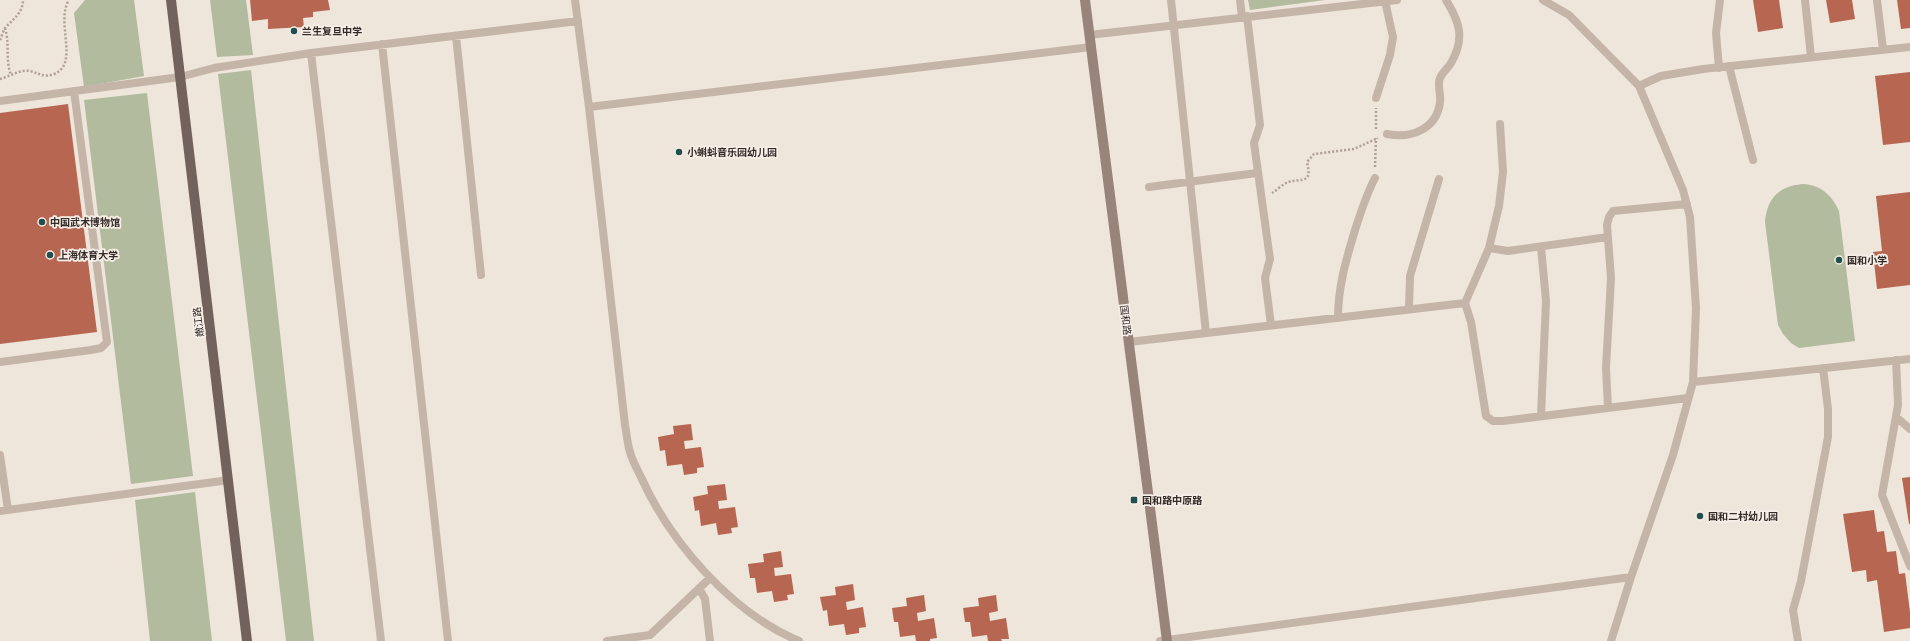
<svg xmlns="http://www.w3.org/2000/svg" width="1910" height="641" font-family="Quicksand,'Noto Sans SC',sans-serif">
  <style>
    .green { fill: #b2bb9d }
    .building { fill: #b66651 }
    .lines { fill: none; stroke-linecap: round; stroke-linejoin: round }
    .path { stroke: #b09f93; stroke-width: 2.5; stroke-dasharray: 2 2; stroke-linecap: butt }
    .lane { stroke: #c5b5a9; stroke-width: 8 }
    .secondary { stroke: #98847b; stroke-width: 10 }
    .primary { stroke: #73625b; stroke-width: 10 }
    .poi-dot { fill: #234e4f; stroke: #f7efe7; stroke-width: 1.5 }
    .labels { text-anchor: middle; stroke-width: 3.5; stroke-linejoin: round; paint-order: stroke }
    .poi-label { font-size: 10px; font-weight: bold; fill: #332b28; stroke: #f7efe7; text-anchor: start }
    .street-label { font-size: 10px; fill: #332b28; stroke: #f7efe7 }
  </style>
  <rect width="100%" height="100%" fill="#eee5db"/>
  <path class="green" d="M85,0H134L144,76L84,87L74,13Z
    M210,0H246L253,55L217,57Z
    M1248,0H1325L1250,10Z
    M251,70L314,641H286L218,74Z
    M147,93L193,476L131,484L84,100Z
    M1803,184C1821,185 1832,195 1839,211L1855,341L1799,348L1791,343L1783,334L1778,325L1765,222C1767,197 1780,186 1803,184Z
    M195,492L212,641H150L135,500Z"/>
  <path class="building" d="M250,0H328L330,10L313,12V17L303,18L304,27L268,29V19L252,21Z
    M1753,0H1779L1783,28L1758,32Z
    M1826,0H1852L1855,19L1830,23Z
    M1897,0H1910V28L1901,29Z
    M1910,72V142L1883,145L1875,76Z
    M68,104L97,332L0,344V113Z
    M1910,192V285L1877,289L1873,252L1882,251L1876,196Z
    M691,424L693,440L684,441L685,449L701,447L704,467L697,468V473L684,475L682,464L667,466L665,450L660,451L658,437L674,434L673,426Z
    M1910,477V524H1909L1902,478Z
    M725,484L727,500L718,501L719,509L735,507L738,527L731,528L732,533L718,535L716,523L701,526L699,510L695,511L693,497L708,494L707,486Z
    M1874,510L1877,532L1884,531L1887,552L1896,551L1899,574L1905,573L1910,612V628L1884,632L1877,580L1867,582L1866,570L1852,572L1843,514Z
    M781,551L783,567L774,568L775,576L791,574L794,594L787,595L788,600L774,602L772,591L757,593L755,578H750L748,564L764,562L763,554Z
    M853,584L855,600L846,602L847,610L863,607L866,627L859,628V633L846,635L844,624L829,626L827,610L823,611L820,597L836,595L835,587Z
    M924,595L926,611L917,613L918,621L934,618L937,638L930,639V641H916L915,635L900,637L898,622H894L892,608L907,606L906,598Z
    M996,595L998,611L989,613L990,621L1006,618L1009,639H1001L1002,641H988L987,635L972,637L970,622H965L963,608L979,606L978,598Z"/>
  <g class="lines">
    <path class="path" d="M5,28C10,44 5,59 11,75
      M0,40C2,36 3,31 5,28C13,19 23,13 23,0
      M0,79C9,77 20,69 30,71C38,73 44,78 54,74C80,64 55,22 69,0
      M1376,129V108
      M1375,167L1376,138
      M1272,193C1277,190 1283,184 1288,182C1304,178 1312,184 1307,162L1314,154L1354,149L1378,138"/>
    <path class="lane" d="M575,0L589,107L625,425C627,434 627,443 630,452C632,460 637,469 641,477C670,542 732,613 799,641
      M1171,0L1206,333
      M1240,0L1242,17
      M1543,0L1569,15L1639,86L1683,190L1690,217L1696,308L1693,382L1673,455L1631,577L1611,641
      M1805,0L1811,57
      M1877,0L1883,49
      M1247,16L1260,125L1254,143L1270,259L1265,278L1271,325
      M1089,35L1397,0
      M456,36L481,275
      M382,44L448,641
      M311,53L381,641
      M1729,66L1753,160
      M1719,68L1716,33L1720,0
      M1639,86L1661,76L1703,69L1910,47
      M1376,98L1390,55L1393,37L1385,1
      M0,101L180,77L214,68L311,53L578,21
      M589,107L1091,47
      M1500,124L1503,172L1499,206L1489,248L1465,303L1471,322L1486,416L1493,421H1503L1688,398
      M1387,134C1411,139 1437,129 1440,102C1441,94 1437,84 1440,78C1443,72 1448,68 1451,63C1465,39 1460,22 1446,0
      M1149,187L1257,173
      M1489,248L1508,251L1608,237
      M1409,309L1410,276L1439,179
      M1338,318C1338,287 1346,260 1355,230C1361,212 1366,195 1375,178
      M1129,342L1465,303
      M1896,360L1898,405L1882,495L1910,566
      M0,362L91,350L101,348L107,342L74,91
      M1693,382L1910,359
      M1608,408L1606,368L1611,278L1607,225L1609,217L1613,211L1687,204
      M1541,416L1546,301L1541,247
      M1896,417L1910,429
      M0,455L8,510
      M0,511L229,480
      M699,588L705,599L710,641
      M607,641L650,635L710,578
      M1160,641L1631,577
      M1798,641L1793,610L1801,581L1828,437V409L1823,368"/>
    <path class="secondary" d="M1085,0L1167,641"/>
    <path class="primary" d="M171,0L247,641"/>
  </g>
  <g class="poi-dot">
    <circle cx="294" cy="31" r="4"/>
    <circle cx="679" cy="152" r="4"/>
    <circle cx="42" cy="222" r="4"/>
    <circle cx="50" cy="255" r="4"/>
    <circle cx="1839" cy="260" r="4"/>
    <rect x="1130" y="496" width="8" height="8" rx="2"/>
    <circle cx="1700" cy="516" r="4"/>
  </g>
  <g class="labels">
    <g class="poi-label">
      <text x="302" y="35">兰生复旦中学</text>
      <text x="687" y="156">小蝌蚪音乐园幼儿园</text>
      <text x="50" y="226">中国武术博物馆</text>
      <text x="58" y="259">上海体育大学</text>
      <text x="1847" y="264">国和小学</text>
      <text x="1142" y="504">国和路中原路</text>
      <text x="1708" y="520">国和二村幼儿园</text>
    </g>
    <g class="street-label">
      <text transform="translate(1126 320) rotate(83)" y="4">国和路</text>
      <text transform="translate(198 322) rotate(-97)" y="4">嫩江路</text>
    </g>
  </g>
</svg>
